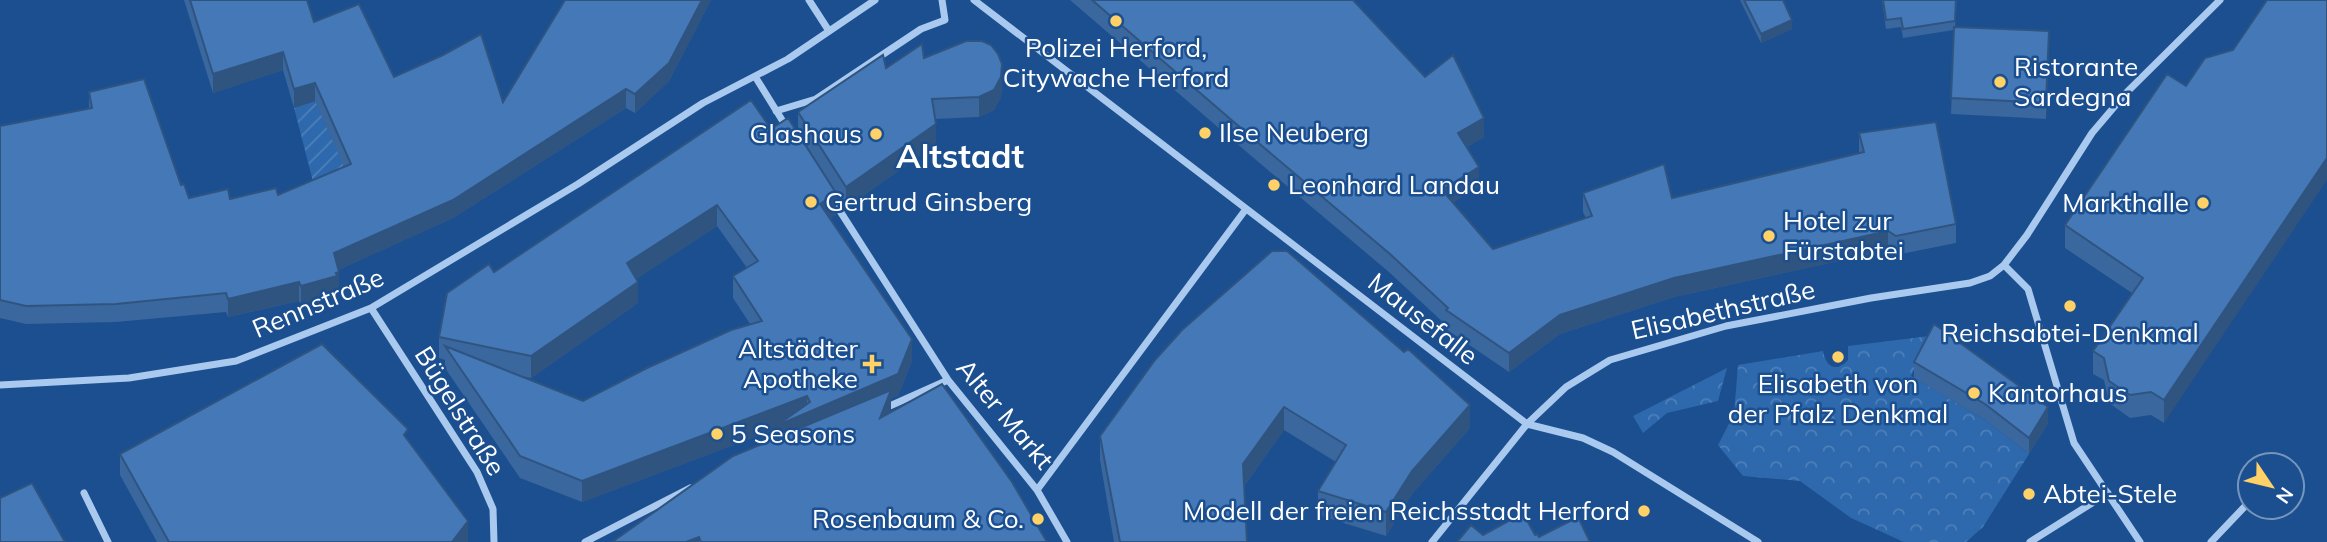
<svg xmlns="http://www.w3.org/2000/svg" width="2327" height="542" font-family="Mulish,sans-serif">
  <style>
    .forest { fill: url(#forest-crowns) }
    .garden { fill: url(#garden-furrows) }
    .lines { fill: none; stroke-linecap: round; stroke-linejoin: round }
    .street { stroke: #a9c9ee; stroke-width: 7 }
    .wall { fill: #3a679d; fill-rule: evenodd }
    .shaded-wall { fill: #305480 }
    .building { fill: #4478b7; stroke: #305480; stroke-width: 2 }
    .poi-dot { fill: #ffd166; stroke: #1b4f8f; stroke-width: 2.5 }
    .labels { text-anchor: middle; stroke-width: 5; stroke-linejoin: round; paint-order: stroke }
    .poi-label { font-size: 26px; fill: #fff; stroke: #1b4f8f; text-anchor: start }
    .street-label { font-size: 26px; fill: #fff; stroke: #1b4f8f }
    .district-label { font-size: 33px; font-weight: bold; fill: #fff; stroke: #1b4f8f }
  </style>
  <defs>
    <pattern id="forest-crowns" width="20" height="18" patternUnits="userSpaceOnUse" patternTransform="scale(1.75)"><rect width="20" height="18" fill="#2e69ad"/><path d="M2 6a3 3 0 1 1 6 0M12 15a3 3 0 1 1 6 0" fill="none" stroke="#4d80b9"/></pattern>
    <pattern id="garden-furrows" width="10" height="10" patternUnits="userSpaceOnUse" patternTransform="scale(1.75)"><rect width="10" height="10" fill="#2e69ad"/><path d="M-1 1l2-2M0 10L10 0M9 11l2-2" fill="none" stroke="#4d80b9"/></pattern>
  </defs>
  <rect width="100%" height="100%" fill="#1b4f8f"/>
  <path class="forest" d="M1930,336L1911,376L1985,420L2029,454L1983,527L1966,542H1904L1851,518L1800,481L1743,476L1718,445L1734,414L1738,365L1823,351C1826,367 1836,373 1848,360V346Z
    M1727,368L1718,401L1667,413L1643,433L1633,416Z"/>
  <path class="garden" d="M331,96L351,182L317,197L294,108Z"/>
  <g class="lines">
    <path class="street" d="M809,0L829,31
      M974,0L1527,424L1583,438L1613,452L1758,542
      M756,78L787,128
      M776,111L816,99L921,29L945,20L942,0
      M831,197L948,380L1037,490L1067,542
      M2004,265L2028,289L2074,443L2140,542
      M371,308L477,472L493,509L494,542
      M0,385L129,378L236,361L371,308L578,184L703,103L788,59L875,0
      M883,409L948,380
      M2283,465L2284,464
      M1037,490L1246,209
      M84,493L108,542
      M585,542L690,488
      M1432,542L1527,424L1566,387L1610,360L1726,326L1871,298L1970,283L1990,276L2004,265L2027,235L2092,133L2126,93L2220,0
      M2030,542L2108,493
      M2211,542L2250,501"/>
  </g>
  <path class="wall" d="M184,0H307L314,22L394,77L503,102L565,0H711L669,81L635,113L626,108L453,218L338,270L339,291L337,292V295L301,304L299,301L228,317L226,312L116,322L26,324L0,318V126L89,109V92L181,185L189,198L230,199L278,195L344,167L315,101L294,108L283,70L213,93Z
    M1070,0H1353L1425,77L1484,137L1467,147L1479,186L1452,203L1493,249L1586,218L1583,212V193L1672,198L1859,153V133L1956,224V243L1896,255L1888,250L1674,297L1560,334L1509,372L1446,329V325L1390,273L1249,154Z
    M1740,0H1783L1792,29L1761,43Z
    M1882,0H1957L1955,27L2049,47L2046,119L1951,114L1954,30L1903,38L1901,27L1886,29Z
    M924,58L1002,85L1001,97L994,110L979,117L935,119L936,144L846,208L798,132V112L886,68Z
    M2167,74L2164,423L2151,415L2130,418L2109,403L2104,380L2093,374V351L2132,293L2065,248V225Z
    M771,129L836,215L830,218L912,361L898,396L891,398V412L1047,542H612L776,438V429L582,502L520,478L445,368V360L439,358V337L494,272ZM717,226L747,268L733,276V298L750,324L583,401L517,375L531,378L638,303L636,279Z
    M1155,360L1470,428L1412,494L1386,536L1318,515V491L1336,462L1284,430L1244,486L1247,542H1114L1100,460V436Z
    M1914,362L2048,423L2029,454L1985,420L1914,378Z
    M408,440L468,542H157L120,475V454Z"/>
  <path class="shaded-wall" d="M702,0H711L669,81L635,113V94Z
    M1792,20V29L1761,43V34Z
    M2049,31V47L2046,119V103Z
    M283,52V70L213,93V74Z
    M1002,64V85L1001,97L994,110L979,117V97Z
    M315,83V101L294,108V89Z
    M626,89V108L453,218L334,272V253Z
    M1484,118V137L1458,152V133Z
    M936,124V144L846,208V187Z
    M2327,158V180L2164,423V400Z
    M1479,167V186L1442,209V190Z
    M836,193V215L820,225V204Z
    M717,205V226L627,285V263Z
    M1888,231V250L1674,297L1560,334L1509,372V353L1560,315L1674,278Z
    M339,272V291L337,292V295L301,304V286Z
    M299,282V301L228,317V299Z
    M638,282V303L531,378V356Z
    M912,339V361L898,396L891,398V412L880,441L776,448V429L582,502V481L807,396V413Z
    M1470,405V428L1412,494L1386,536V512L1412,471Z
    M1284,407V430L1243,487V464Z
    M2048,407V423L2029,454V438Z
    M468,521V542H452Z
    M699,537V542H686Z"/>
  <path class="building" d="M190,0H307L314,22L359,4L394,77L443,55L481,34L503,102L565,0H702L669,63L635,94L626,89L453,200L334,253L339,272L336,273L337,276L301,286L299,282L228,299L226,293L116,304L26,306L0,300V126L92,108L89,92L144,79L181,185L184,184L189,198L228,189L230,199L276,188L278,195L351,164L315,83L294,89L283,52L213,74Z
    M1092,0H1353L1425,77L1453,55L1484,118L1458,133L1479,167L1442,190L1493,249L1592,216L1583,193L1664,164L1672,198L1864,152L1859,133L1936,122L1956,224L1896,236L1888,231L1674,278L1560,315L1509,353L1446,310L1448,308L1390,254L1249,135Z
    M1744,0H1783L1792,20L1761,34Z
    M1883,0H1956L1955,21L1903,29L1901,18L1886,20Z
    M2267,0H2327V158L2164,400L2151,392L2130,395L2109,381L2104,358L2093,351L2143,278L2065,225L2167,74L2186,86L2205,58L2233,50Z
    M1954,27L2049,31L2046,103L1951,98Z
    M966,41H982L991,45L998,54L1002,64L1001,77L994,90L979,97L932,99L936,124L846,187L798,112L883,55L886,68L922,44L924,58Z
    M751,100L771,129L788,118L836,193L820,204L912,339L898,374L776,426L810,402L807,396L582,481L520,456L445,346L583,401L647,368L731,330L762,321L733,276L758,261L717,205L627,263L638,282L531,356L439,337L447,293L489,264L494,272Z
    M1272,251H1287L1404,352L1408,349L1470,405L1412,471L1386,512L1318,491L1346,445L1284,407L1243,464L1247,542H1120L1100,436L1155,360L1182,330Z
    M1934,324L2048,407L2029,438L1985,404L1914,362Z
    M322,344L408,429L404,435L468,521L452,542H169L120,454Z
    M942,384L1012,482L1047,542H701L699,537L686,542H612L733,456L891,390L880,418Z
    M32,483L65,542H0V498Z
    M1523,513L1535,535L1537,534L1539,537L1578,517L1590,542H1457L1471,525L1483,535Z"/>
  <g class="poi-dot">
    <circle cx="1116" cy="21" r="7"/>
    <circle cx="2000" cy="82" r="7"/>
    <circle cx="1205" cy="133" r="7"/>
    <circle cx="876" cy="134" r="7"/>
    <circle cx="1274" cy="185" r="7"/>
    <circle cx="811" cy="202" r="7"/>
    <circle cx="2203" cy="203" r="7"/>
    <circle cx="1769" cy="236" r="7"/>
    <circle cx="2070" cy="306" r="7"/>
    <circle cx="1838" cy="357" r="7"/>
    <path d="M868.5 353.5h7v7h7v7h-7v7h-7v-7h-7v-7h7z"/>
    <circle cx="1974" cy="393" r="7"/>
    <circle cx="717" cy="434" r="7"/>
    <circle cx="2029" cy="494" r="7"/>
    <circle cx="1644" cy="511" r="7"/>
    <circle cx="1038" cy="519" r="7"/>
  </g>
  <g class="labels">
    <g class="poi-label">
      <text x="1116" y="57" text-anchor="middle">Polizei Herford,<tspan x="1116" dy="30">Citywache Herford</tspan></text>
      <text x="2014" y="76">Ristorante<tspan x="2014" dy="30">Sardegna</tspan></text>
      <text x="1219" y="142">Ilse Neuberg</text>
      <text x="862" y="143" text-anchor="end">Glashaus</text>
      <text x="1288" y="194">Leonhard Landau</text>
      <text x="825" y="211">Gertrud Ginsberg</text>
      <text x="2189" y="212" text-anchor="end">Markthalle</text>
      <text x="1783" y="230">Hotel zur<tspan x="1783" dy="30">Fürstabtei</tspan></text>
      <text x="2070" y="342" text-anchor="middle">Reichsabtei-Denkmal</text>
      <text x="858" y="358" text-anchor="end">Altstädter<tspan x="858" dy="30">Apotheke</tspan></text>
      <text x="1838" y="393" text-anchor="middle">Elisabeth von<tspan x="1838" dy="30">der Pfalz Denkmal</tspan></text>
      <text x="1988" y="402">Kantorhaus</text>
      <text x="731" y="443">5 Seasons</text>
      <text x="2043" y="503">Abtei-Stele</text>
      <text x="1630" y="520" text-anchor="end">Modell der freien Reichsstadt Herford</text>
      <text x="1024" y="528" text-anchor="end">Rosenbaum &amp; Co.</text>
    </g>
    <g class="street-label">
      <text transform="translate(318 303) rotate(-23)" y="9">Rennstraße</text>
      <text transform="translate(1723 310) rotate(-13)" y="9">Elisabethstraße</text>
      <text transform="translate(1423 319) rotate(38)" y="9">Mausefalle</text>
      <text transform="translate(460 411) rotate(58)" y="9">Bügelstraße</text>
      <text transform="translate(1005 414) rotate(50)" y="9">Alter Markt</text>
    </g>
    <g class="district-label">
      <text x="960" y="168">Altstadt</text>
    </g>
  </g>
  <g transform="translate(2271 486) rotate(125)"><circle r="33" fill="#1b4f8f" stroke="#7695bc" stroke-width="2"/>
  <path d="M0-5L12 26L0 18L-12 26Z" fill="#ffd166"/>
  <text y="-10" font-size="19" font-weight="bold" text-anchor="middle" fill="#ffffff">N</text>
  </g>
</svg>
